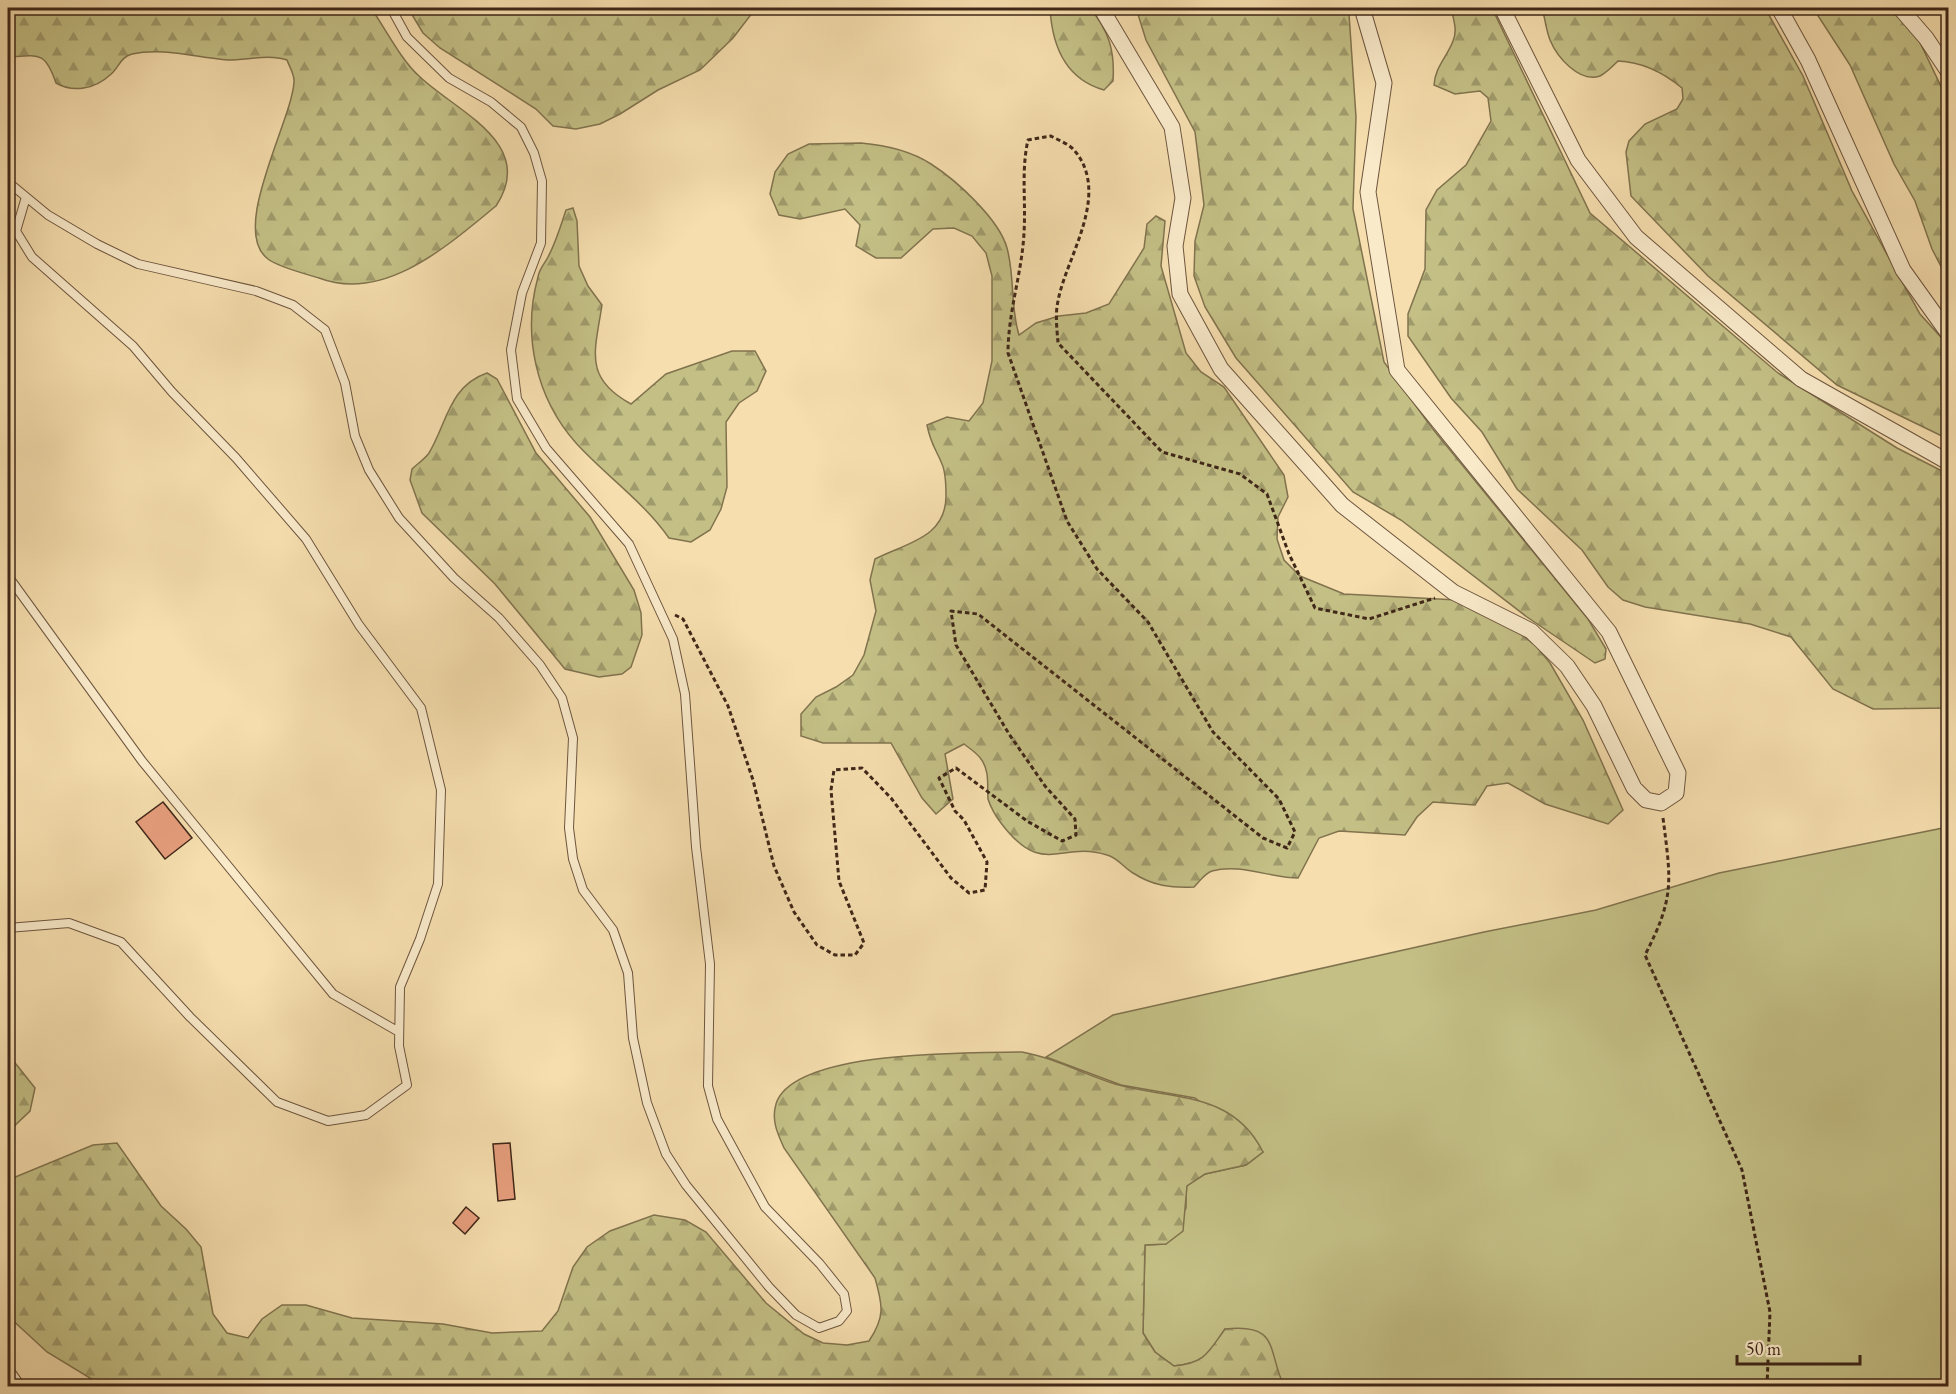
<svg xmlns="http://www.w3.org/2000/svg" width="1956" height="1394" font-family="'EB Garamond',serif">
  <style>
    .grass { fill: #c3bf85; stroke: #81734e; stroke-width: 1.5 }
    .forest { fill: url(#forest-firs); stroke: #81734e; stroke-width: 1.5 }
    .building { fill: #e79e7d; stroke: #3f2718; stroke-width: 1.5 }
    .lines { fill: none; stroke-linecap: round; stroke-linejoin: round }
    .lane-casing { stroke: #6d553e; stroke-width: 10 }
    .street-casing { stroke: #6d553e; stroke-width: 17 }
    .path { stroke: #3f2718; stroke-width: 3; stroke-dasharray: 4.5 3; stroke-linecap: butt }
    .lane { stroke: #f9eaca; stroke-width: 8 }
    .street { stroke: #f9eaca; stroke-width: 15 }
  </style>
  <defs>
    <pattern id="forest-firs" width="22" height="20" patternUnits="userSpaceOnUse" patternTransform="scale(1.5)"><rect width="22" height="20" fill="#c3bf85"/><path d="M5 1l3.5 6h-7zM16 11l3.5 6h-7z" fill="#a09b6c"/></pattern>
  </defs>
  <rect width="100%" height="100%" fill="#f6deae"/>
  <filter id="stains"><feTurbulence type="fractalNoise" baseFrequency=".00333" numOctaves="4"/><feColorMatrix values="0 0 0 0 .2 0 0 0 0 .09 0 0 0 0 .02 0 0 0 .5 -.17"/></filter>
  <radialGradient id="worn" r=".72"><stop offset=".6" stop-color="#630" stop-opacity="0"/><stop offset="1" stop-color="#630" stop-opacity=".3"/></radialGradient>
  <path class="grass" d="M1948,827V1386H1284L1281,1381L1225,1329C1208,1354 1205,1363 1174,1366L1155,1352L1143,1333L1145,1245L1166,1244L1186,1208V1186L1205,1174L1246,1165L1263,1152L1195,1098L1121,1085L1046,1057L1113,1015L1484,932L1596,910L1719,873Z"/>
  <path class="forest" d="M8,8H371C385,28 401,60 419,76C455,111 538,143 496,206C448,245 385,303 319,278C306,274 278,267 268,259C229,230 292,121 294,82C295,75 289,66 287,60C268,54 248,60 228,60C197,58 163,47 132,54C120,57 119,68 110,75C95,89 73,93 56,83C45,51 39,55 8,57Z
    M408,8H756L733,38L700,70L658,90L620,114L600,124L576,129L553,126L536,109L440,48L423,33Z
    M1050,8H1090C1109,31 1115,51 1113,81L1104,90C1065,79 1052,45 1050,8Z
    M1136,8H1346L1349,14L1356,117L1353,209L1384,362L1432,428L1588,619L1606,649L1605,659L1595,663L1527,617L1401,520L1353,492L1236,358L1205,307L1194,276L1195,241L1204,205L1195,132L1146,40Z
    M1451,8H1492L1590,213L1778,373L1897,448L1948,474V708L1873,709L1833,689L1791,637L1750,624L1645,607L1623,600L1608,587L1582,550L1517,489L1482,432L1451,398L1408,336V314L1425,269L1426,210L1437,190L1466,165L1491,121L1488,98L1480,91L1455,94L1434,85C1435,67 1447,57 1453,41C1458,30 1453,18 1451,8Z
    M1542,8H1765L1803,76L1852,191L1920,314L1948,345V439L1837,385L1708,276L1631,196L1626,152L1629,141L1645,124L1677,109L1683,99L1682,88C1664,73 1643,62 1618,61C1613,66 1606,73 1600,76C1579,83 1557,57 1550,40C1546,30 1545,18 1542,8Z
    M1813,8H1891L1913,28L1948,101V280L1932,249L1915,201L1894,164L1850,65Z
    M861,143C884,145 911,151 931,164C956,180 999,219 1007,248C1015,277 1010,306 1019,335L1036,323L1059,316L1086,313L1109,304L1144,248L1147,224L1156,216L1165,221L1161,266L1186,353L1201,372L1224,387L1284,475L1288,497L1278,517L1277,539L1284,560L1300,576L1344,594L1457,600L1518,632L1536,646L1550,663L1583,720L1623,810L1608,824L1545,804L1508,783L1487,786L1475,805L1433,802L1417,817L1405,835L1339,831L1319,838L1298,878C1270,878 1240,863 1212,871C1205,873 1199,882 1194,887C1171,888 1153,886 1133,873C1123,867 1118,858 1107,855C1060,840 1043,879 1001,823C996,817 990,806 988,799C987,786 990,771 981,759C977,753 969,748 964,744L945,754L953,799L936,814L922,798L891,743H823L801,736V714L816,697L836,687L853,675L864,655L876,611L870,580L875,559C906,543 946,538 946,496C946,486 946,473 942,464C935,447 931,445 927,425L947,417L969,421L983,403L992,361V276L986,253L972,236L954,228L933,229L901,258H876L856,246L860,225L845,209L800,219L779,215L770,194L775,172L788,154L809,144Z
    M573,208L577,221L579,266L588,286L602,305C595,351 583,378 631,404L666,374L732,351H755L766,371L757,391L739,403L726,422L727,487L721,509L710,530L691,542L669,538C643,501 606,476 576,443C536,398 522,335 538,277C539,269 545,263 548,257C556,242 561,225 566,210Z
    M487,373L497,379L536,453L590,517L634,590L641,613L642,635L631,667L622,674L599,677L565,669L495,584L422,513L410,480L412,469C417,464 425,459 429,453C447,423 449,386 487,373Z
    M1022,1052C1055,1058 1083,1074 1115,1084C1171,1100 1232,1090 1263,1152L1246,1165L1205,1174L1187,1186L1183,1231L1166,1244L1145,1245L1143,1333L1155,1352L1174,1366C1205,1363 1208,1353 1225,1329C1280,1323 1267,1350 1284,1386H103L47,1352L8,1316V1180L93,1145L117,1143L161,1206L186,1229L201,1247L213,1314L227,1333L248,1338L262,1319L282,1305H306L352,1318L443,1324L492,1333L542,1331L558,1311L573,1267L587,1247L610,1231L654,1215L685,1220L706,1232L766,1303L804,1334L823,1343L847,1345L869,1341C885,1317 883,1306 875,1278L784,1148C778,1134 771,1121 776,1104C793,1049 973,1053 1022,1052Z
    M8,1054L35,1088L30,1111L8,1132Z"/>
  <path class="building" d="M163,802L192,838L165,859L136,822Z
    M510,1143L515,1199L498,1201L493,1144Z
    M466,1207L479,1218L465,1234L453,1223Z"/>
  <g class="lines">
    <g class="lane-casing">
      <path id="lane" d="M8,182L48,215L97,244L138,264L256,291L293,305L325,330L345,383L355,436L369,470L399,518L454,578L499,618L540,665L562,698L573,738L569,828L573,859L583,890L613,930L628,973L633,1038L647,1103L666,1154L686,1185L769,1287L796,1315L819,1328L839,1321L847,1311L844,1294L820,1264L765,1207L717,1119L708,1086L710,964L696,847L685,694L673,639L629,544L546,448L517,399L511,350L522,293L541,243L542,181L534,153L521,127L491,102L449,78L407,37L391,8
        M8,576L142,761L333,994L399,1032
        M8,928L69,923L121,942L190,1017L277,1102L328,1121L366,1115L407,1085L399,1046L400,987L420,939L438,884L441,790L421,708L359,625L306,539L236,458L172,392L133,346L32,257L16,231L26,197
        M8,1368L21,1386"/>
    </g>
    <g class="street-casing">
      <path id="street" d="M1101,8L1172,127L1183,198L1175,246L1180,294L1221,369L1342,505L1453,592L1531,631L1567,666L1594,706L1634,788L1646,800L1661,803L1676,793L1678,773L1609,632L1397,370L1368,192L1384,83L1362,8
        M1502,8L1578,160L1636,237L1801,379L1948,462
        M1779,8L1808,60L1903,270L1948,333
        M1900,8L1926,38L1948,71"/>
    </g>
    <path class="path" d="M675,615L683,619L728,706L753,780L774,866L794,912L817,945L835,955H855L864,943L839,881L831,790L834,770L862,768L891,798L951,878L969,893L985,890L987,862L964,820L955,811L939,778L956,768L1027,821L1062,841L1076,835L1075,819L1045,786L1009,734L956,645L951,611L978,614L1263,838L1287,848L1295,832L1279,799L1213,732L1148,622L1097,569L1067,521L1008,353C1008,312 1022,273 1024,233C1026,201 1021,171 1028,140L1051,136C1058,140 1069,144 1074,150C1112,194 1066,257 1058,301C1055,314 1057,330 1058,343L1162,452L1240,474L1267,494L1289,554L1315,608L1369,619L1435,598
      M1663,818C1671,881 1675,897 1645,955L1742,1170L1770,1312L1767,1386"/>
    <use href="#lane" class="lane"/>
    <use href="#street" class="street"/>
  </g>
  <rect width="1956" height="1394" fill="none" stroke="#f6deae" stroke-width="30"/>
  <rect x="9" y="9" width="1938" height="1376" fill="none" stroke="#3f2718" stroke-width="3"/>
  <rect x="15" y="15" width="1926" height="1364" fill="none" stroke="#3f2718" stroke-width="1.5"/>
  <path d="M1737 1355v9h123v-9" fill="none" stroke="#3f2718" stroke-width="3"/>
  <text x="1746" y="1355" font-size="18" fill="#3f2718" stroke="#f9eaca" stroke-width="4.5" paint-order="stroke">50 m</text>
  <rect width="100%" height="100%" filter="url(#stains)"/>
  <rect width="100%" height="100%" fill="url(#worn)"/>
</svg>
